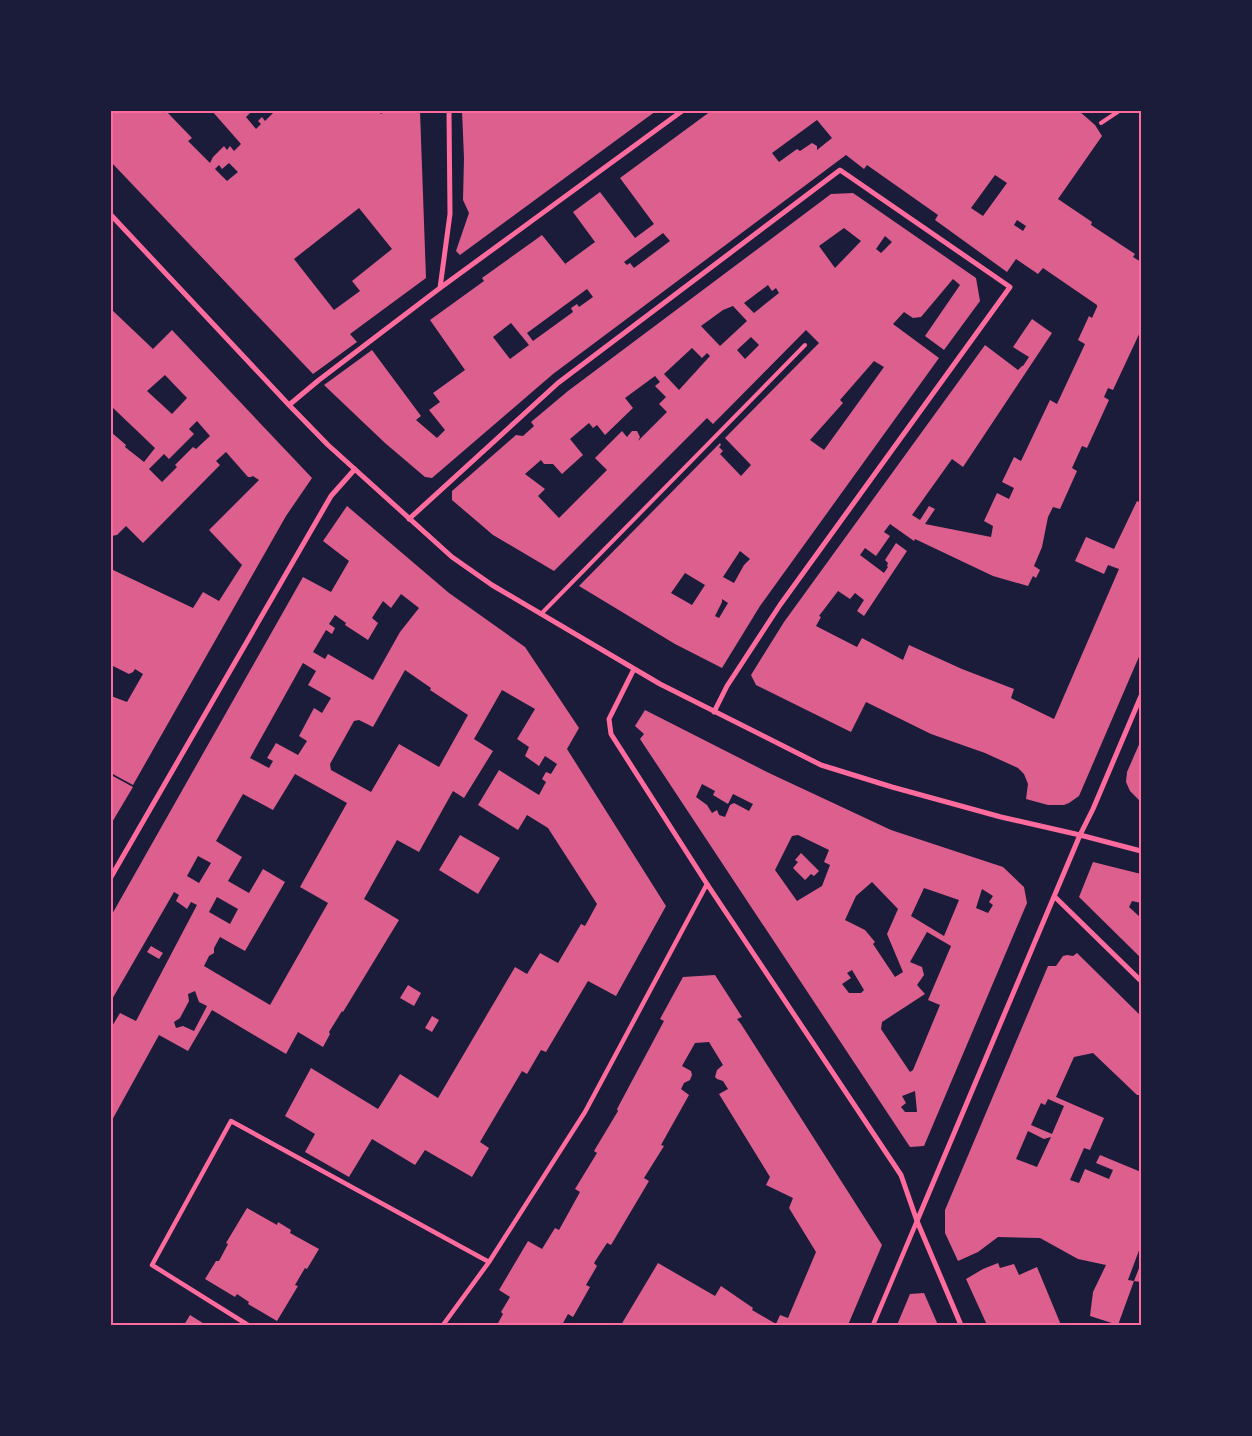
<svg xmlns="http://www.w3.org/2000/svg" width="1252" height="1436" font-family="'Source Sans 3',sans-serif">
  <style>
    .building { fill: #dd5f8e; fill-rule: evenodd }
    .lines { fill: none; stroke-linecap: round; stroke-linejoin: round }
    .service { stroke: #ff6b9d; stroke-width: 4 }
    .pedestrian { stroke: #ff6b9d; stroke-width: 4.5 }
    .minor { stroke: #ff6b9d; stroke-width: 5 }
    .neatline { fill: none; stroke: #ff6b9d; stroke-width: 2 }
  </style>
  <rect width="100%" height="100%" fill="#1b1b3a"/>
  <path class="building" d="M111,111H166L192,138L188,141L210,163L213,157L224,146L227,150L230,146L234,151L241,144L212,111H252L246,117L256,129L261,124L258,121L262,117L265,121L275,111H379L381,114L385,111H420L426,278L350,334L357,342L313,374L111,162ZM229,163L238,172L227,181L215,169L219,165L222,169ZM359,208L392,249L352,281L360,291L334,310L294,259Z
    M462,111L477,112L656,111L460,255L456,251L469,213L463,200L464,158Z
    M711,111H1079L1095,125L1102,136L1058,199L1092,222L1091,225L1135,254L1133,257L1141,262V330L1113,390L1108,388L1104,397L1109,400L1087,448L1082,446L1072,468L1077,471L1060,509L1053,507L1048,517L1042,547L1034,566L1040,570L1036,578L1033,576L1028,586L993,576L915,539L914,541L890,524L884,532L890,536L876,556L865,548L860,555L884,573L888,567L887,566L888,563L885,560L896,543L907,551L864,616L857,611L864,600L855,593L850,599L838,591L819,616L821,617L816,626L857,647L862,638L903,660L909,645L962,669L1014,689L1011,698L1054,719L1119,569L1108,565L1104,574L1075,561L1086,537L1114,549L1137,501L1141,503V652L1079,796L1069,803L1064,805H1048L1026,799L1028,784L1024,774L1018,768L985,753L931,734L866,702L851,732L756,685L751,675L784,622L985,345L1018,370L1022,366H1023L1029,357L1013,347L1032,319L1052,333L963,467L952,459L912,515L920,520L929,506L935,509L925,524L991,537L993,526L984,521L997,493L1009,499L1014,488L1002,482L1014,457L1021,461L1050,400L1057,404L1085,344L1078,340L1089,316L1092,318L1097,307V305L1043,268L1038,274L1016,259L1007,272L935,220L938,215L867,165L864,169L846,155L553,374L432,478L425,477L385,443L324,385L372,350L421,416L416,420L437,438L445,430L429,410L440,402L433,393L465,370L430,320L484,281L482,278L542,235L567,266L565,264L595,242L573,212L600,192L635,238L654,224L620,178ZM817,120L832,138L817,150V146L812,143L800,151L797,149L779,162L772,153ZM995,175L1007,183L983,216L971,208ZM1017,220L1026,226L1023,231L1014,225ZM663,233L670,241L634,268L630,263L627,265L624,262ZM587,289L593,297L579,307L577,304L571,308L573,312L533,341L527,333ZM511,323L529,345L510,359L493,337Z
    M853,193L976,278L980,301L944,350L925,336L960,285L953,279L921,317L913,318L904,312L893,324L939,358L760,606L722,668L675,644L579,586L720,443L721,445L719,447L723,451L720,454L741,476L751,465L725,438L819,343L806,330L713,424L707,418L554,571L493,535L452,500V491L516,435L523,436L534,426L531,422L568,391L831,194ZM844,228L861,241L835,268L819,246ZM885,236L892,242L881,253L876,249ZM768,285L772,291L776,288L779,293L754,313L744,303ZM733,306L747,321L720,346L701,326L723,310ZM751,337L759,345L745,359L737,350ZM692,348L702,358L707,353L710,356L679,390L664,374ZM874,361L884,367L824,450L810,440L843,403L840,400ZM655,376L660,382L655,386L666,397L659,404L667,412L638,441L640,437L637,431H632L627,437L622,431L595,458L607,470L559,518L538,496L545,489L525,474L541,460L544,464H553L562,474L583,455L570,439L589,423L593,428L597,425L605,435L633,408L625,398ZM740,551L750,559L744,565L734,583L723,577ZM685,573L705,585L692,605L671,593ZM722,599L728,603L719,618L715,616L722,602Z
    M111,309L153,349L172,330L312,478L286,516L133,785L111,773V725L113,722L111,721V696L127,702L143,674L135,669L133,672L129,674L111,665V569L193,608L203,592L219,601L242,565L209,530L259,480L253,476L251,477H248L226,452L216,461L220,465L143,543L126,526L117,535L111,536V461L113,459L111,458V432L126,445L125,447L144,462L155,448L111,406ZM165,375L187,398L172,414L147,391ZM197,421L210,436L196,449L193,447L175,465L177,467L162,482L149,469L164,454L169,459L194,434L189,429Z
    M347,506L449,593L525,647L579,728L567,749L666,906L616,996L588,981L546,1052L541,1050L527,1074L522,1071L480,1142L489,1148L472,1177L425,1150L415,1165L372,1139L349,1177L305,1152L315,1134L285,1116L311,1068L378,1109L400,1074L438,1098L515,967L527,974L540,953L558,963L581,924L585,926L597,904L548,828L527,815L518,830L478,805L499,770L539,795L546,782L542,779L546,772L551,774L557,764L545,756L539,766L525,756L529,747L517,739L535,709L502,690L474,739L493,751L464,798L453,791L419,852L397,840L364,899L399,920L343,1012L342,1011L329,1032L330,1034L323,1047L298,1032L286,1054L212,1010L188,1051L159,1035L111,1122V1028L120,1013L136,1021L197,905L191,902L187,909L176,901L179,895L174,892L111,1001V916L303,577L331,592L349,561L323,541ZM401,594L419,608L400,632L373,680L328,654L325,659L313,652L326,630L332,634L335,628L329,624L335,615L346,623L345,625L368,640L378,623L372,618L383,601L391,608ZM303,663L316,671L308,685L331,698L322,713L314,708L299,736L307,741L298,755L276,743L267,758L273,761L269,768L250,758ZM405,670L431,688L430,690L468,715L439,767L399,744L371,792L331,770L330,764L354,721L359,720L373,727ZM295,774L347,803L300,887L328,903L270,1005L204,966L209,956L214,953V948L220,937L245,951L285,882L263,869L249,893L228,881L242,857L216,841L243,794L273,810ZM198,856L211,863L199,883L187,876ZM217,897L238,909L230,924L209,912ZM195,991L199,1002L207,1006L194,1031L183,1026L176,1028L174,1022L180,1018L189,1001L188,994Z
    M645,710L769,773L891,830L1003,867L1024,887L1027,903L924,1146L910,1147L640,739L644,734L635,726ZM702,784L715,791L713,795L728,804L733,794L753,804L749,811L734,803L730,805L725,817L719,815L717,810L712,813L707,805L696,797ZM798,835L829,850L824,862L830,865L822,886L797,901L775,870L792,836ZM872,882L898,909L887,934L903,972L895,977L873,944L875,942L865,930L845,920L856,896ZM924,888L959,900L944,936L911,916ZM982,889L993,896L989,902L993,905L988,913L976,908ZM927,932L951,946L928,1000L940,1005L913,1070L910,1072L881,1029L882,1022L925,994L917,985L924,975L922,967L910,962ZM852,970L864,990L861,993H849L842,984L851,978L847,973ZM915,1091L917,1112H905L901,1107L906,1103L902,1096Z
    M1141,740V802L1130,791L1126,782L1127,772Z
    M111,775L133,787L111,824Z
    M460,835L500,858L478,894L439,870Z
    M801,853L819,871L814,876L811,874L805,880L793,868L798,862L795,860Z
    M1093,862L1141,874V903L1132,901L1129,907L1141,918V958L1079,897Z
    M151,946L163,953L159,959L147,952Z
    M1077,953L1141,1016V1095H1137L1093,1053L1074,1057L1056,1097L1104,1118L1090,1150L1084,1148L1070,1180L1079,1183L1085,1169L1109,1179L1113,1170L1096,1163L1100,1155L1141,1172V1245L1128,1280L1134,1281L1118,1325L1090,1316L1093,1292L1106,1265L1078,1259L1040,1238L998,1237L978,1252L958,1261L945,1233V1210L1048,966H1056L1063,956L1067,955L1073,956ZM1048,1099L1064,1106L1052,1134L1031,1125L1041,1103L1045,1105ZM1028,1131L1044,1139L1051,1137L1037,1167L1016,1159Z
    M715,975L742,1017L737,1019L741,1024L882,1245L848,1325H621L658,1263L715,1296L721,1286L753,1308L752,1310L776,1324L780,1315L788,1318L816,1252L789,1208L793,1198L766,1185L770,1177L719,1094L728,1089L723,1081L717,1079L715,1077L717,1070L723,1065L709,1042L695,1043L682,1066L691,1071L692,1075L690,1080L684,1083L681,1089L689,1095L661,1145L664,1146L644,1178L649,1181L611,1245L607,1243L594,1263L597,1266L586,1285L590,1287L573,1317L568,1314L562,1325H497L503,1314L501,1312L510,1297L499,1290L528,1241L542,1249L555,1228L559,1230L580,1192L575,1189L597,1153L594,1151L618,1111L617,1109L664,1021L660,1019L683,977Z
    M408,985L421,993L414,1006L400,998Z
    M432,1016L439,1020L432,1032L425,1028Z
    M247,1208L277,1225L278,1222L291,1230L290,1233L319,1249L307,1269L305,1268L295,1285L298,1286L277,1321L248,1304L249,1302L237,1294L235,1297L205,1279L216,1261H219L228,1244L226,1243Z
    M998,1263L1000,1268L1014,1264L1019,1275L1037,1267L1061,1325H987L966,1279L983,1269Z
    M1141,1263V1282L1134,1281Z
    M924,1293L938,1325H897L910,1294Z
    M190,1315L206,1325H184Z"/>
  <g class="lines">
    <path class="service" d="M1101,123L1119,111
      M541,614L805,345"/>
    <path class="pedestrian" d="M248,1325L152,1265L231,1121L489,1262
      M443,1325L489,1262L585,1112L707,884
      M873,1325L917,1221"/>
    <path class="minor" d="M111,215L289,405L328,445L452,557L492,585L660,684L821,765L892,787L1001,817L1080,835L1141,851
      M440,288L450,214L449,111
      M289,405L319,380L440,288L682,111
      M409,519L558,383L840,170L1010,287L780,605L727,686L714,712
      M634,669L609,719L611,734L707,884L901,1175L917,1221L961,1325
      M111,877L331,496L355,469
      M1055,897L1141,981
      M917,1221L1080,835L1093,809L1141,696"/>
  </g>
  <rect width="1252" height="1436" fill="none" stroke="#1b1b3a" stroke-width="225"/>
  <rect x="112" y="112" width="1028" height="1212" class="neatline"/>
</svg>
